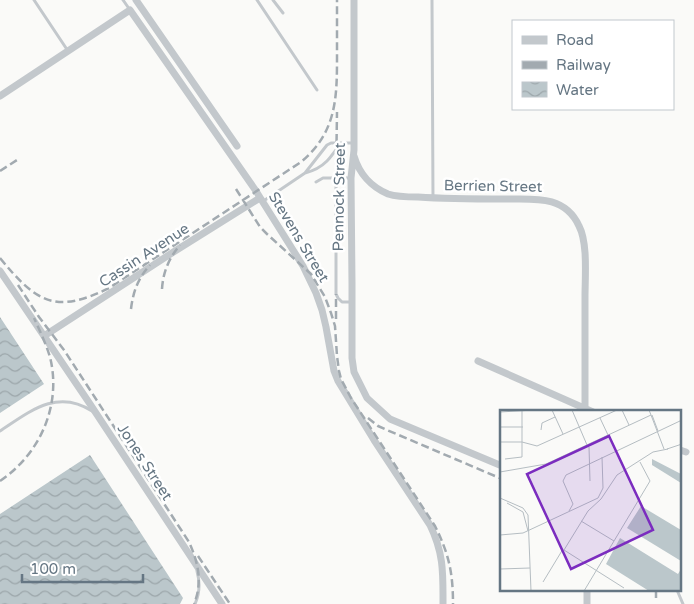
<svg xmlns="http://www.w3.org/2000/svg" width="694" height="604" font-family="'Varela Round',sans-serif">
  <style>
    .water { fill: url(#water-waves) }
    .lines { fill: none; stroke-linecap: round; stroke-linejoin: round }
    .lane { stroke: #c3c8cc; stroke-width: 3 }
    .street { stroke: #c3c8cc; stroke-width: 7 }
    .rail { stroke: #a2aab0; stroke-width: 2.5; stroke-dasharray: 8 4; stroke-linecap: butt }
    .labels { text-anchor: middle; stroke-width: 5; stroke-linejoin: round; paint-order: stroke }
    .street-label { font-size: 15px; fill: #657683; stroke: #fff }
    .inset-road { fill: none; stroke: #b5bdc2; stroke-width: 1 }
    .view { fill: #7b2cbf; fill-opacity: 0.15; stroke: #7b2cbf; stroke-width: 2.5 }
    .inset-edge { fill: none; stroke: #657683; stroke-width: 2.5 }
  </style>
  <defs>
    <pattern id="water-waves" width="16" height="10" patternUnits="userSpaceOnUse" patternTransform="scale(1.25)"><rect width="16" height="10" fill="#bbc7cb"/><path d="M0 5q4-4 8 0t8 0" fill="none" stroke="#9ca6aa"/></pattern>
  </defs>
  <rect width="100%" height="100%" fill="#fafaf8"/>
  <path class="water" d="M0,317L44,384L0,413Z
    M90,455L183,598L180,604H0V514Z"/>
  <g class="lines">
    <path class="lane" d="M34,0L68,51
      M123,0L130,10
      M257,0L317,90
      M273,0L283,13
      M432,0L433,198
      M344,143C336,147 333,155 327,161C321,167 313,171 305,173L327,145L331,143H353
      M336,178V294L338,298L342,302H351
      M316,182L323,178H350
      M262,202L305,173
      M0,431C29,412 57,388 92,411
      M677,590L683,604
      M195,604C200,593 200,582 197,571"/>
    <path class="street" d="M136,0L237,146
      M354,0V150L351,178L352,284V358L354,372L367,398L390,419L502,466
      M0,96L130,10L256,191L303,266L316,293L322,310L326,327L334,371L338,381L374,440L430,525C444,554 443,573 443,604
      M354,156C359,173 371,187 388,194C397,197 408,197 418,197C447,199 477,199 506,199C534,199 565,195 579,226C588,243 585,277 585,297C585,335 585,373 585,412
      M0,271L88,401L222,604
      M44,336L175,251L260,198
      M478,361L593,412
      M680,450L686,452
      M587,590V604"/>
    <path class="rail" d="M0,171L17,160
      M336,178L337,112
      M236,189L260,227L267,234L311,274L325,297L331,313L335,326L337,356L339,371L341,379L351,398L435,526C449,554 453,573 453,604
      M0,258C36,302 55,315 109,288L301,162C336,133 337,99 337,58C337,38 337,19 337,0
      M18,285L39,317L64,350L189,542C198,562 203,582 194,604
      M162,289C163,272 169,258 180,245
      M131,309C133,292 138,278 150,265
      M336,319V294
      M368,418L378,426L387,430L502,479
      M0,481C40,454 62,405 50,357C46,344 40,331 34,318
      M198,556L230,604
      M656,590V602"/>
  </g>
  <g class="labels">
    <g class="street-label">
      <text transform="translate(493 186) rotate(1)" y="5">Berrien Street</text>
      <text transform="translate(339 197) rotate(-89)" y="5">Pennock Street</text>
      <text transform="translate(299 237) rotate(59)" y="5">Stevens Street</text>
      <text transform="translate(144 255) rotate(-33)" y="5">Cassin Avenue</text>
      <text transform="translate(145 462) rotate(57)" y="5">Jones Street</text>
    </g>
  </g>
  <g transform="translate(500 410)">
    <rect width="181" height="181" fill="#fafaf8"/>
    <path d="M152,49L181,64V73L152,55ZM141,96L181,120V151L127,118ZM120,128L178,164L181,159V181H149L106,154Z" fill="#bbc7cb"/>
    <path class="inset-road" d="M52,0L63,24M72,0L87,35M122,0L129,15M0,2L34,0M151,5L164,39M152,5L158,21M100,8L108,25M0,17H23M0,18V84M41,20L42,13L55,7M0,32H22L37,36L117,0M89,37L90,71M167,39L182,34M5,49L22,47V0M0,62L46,54L151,5L149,0M0,88L23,98L28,105L31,181M7,93L23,102L28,121M69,101L73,94L63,71L66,65L182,10M81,111L114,131M0,125L23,123L98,88L103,78L102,47M0,159L30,158M43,172L63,139M124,178L64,140L88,101L101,89L117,65L153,42L168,39M84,181L150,71L140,52"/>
    <path class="view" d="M109,26L153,120L71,159L27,64Z"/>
    <rect width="181" height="181" class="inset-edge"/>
  </g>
  <rect x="512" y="20" width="162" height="90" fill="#ffffff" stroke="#c1c8cd"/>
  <rect x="522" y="36" width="25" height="8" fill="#c3c8cc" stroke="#c1c8cd"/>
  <text x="556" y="45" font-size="15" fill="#657683">Road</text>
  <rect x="522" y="61" width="25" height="8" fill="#a2aab0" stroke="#c1c8cd"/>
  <text x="556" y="70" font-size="15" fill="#657683">Railway</text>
  <rect x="522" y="82" width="25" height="15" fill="url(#water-waves)" stroke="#c1c8cd"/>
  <text x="556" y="95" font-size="15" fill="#657683">Water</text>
  <path d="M22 574v8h121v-8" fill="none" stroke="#657683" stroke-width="2.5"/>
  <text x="30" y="574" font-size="15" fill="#657683" stroke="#ffffff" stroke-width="4" paint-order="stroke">100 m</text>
</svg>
